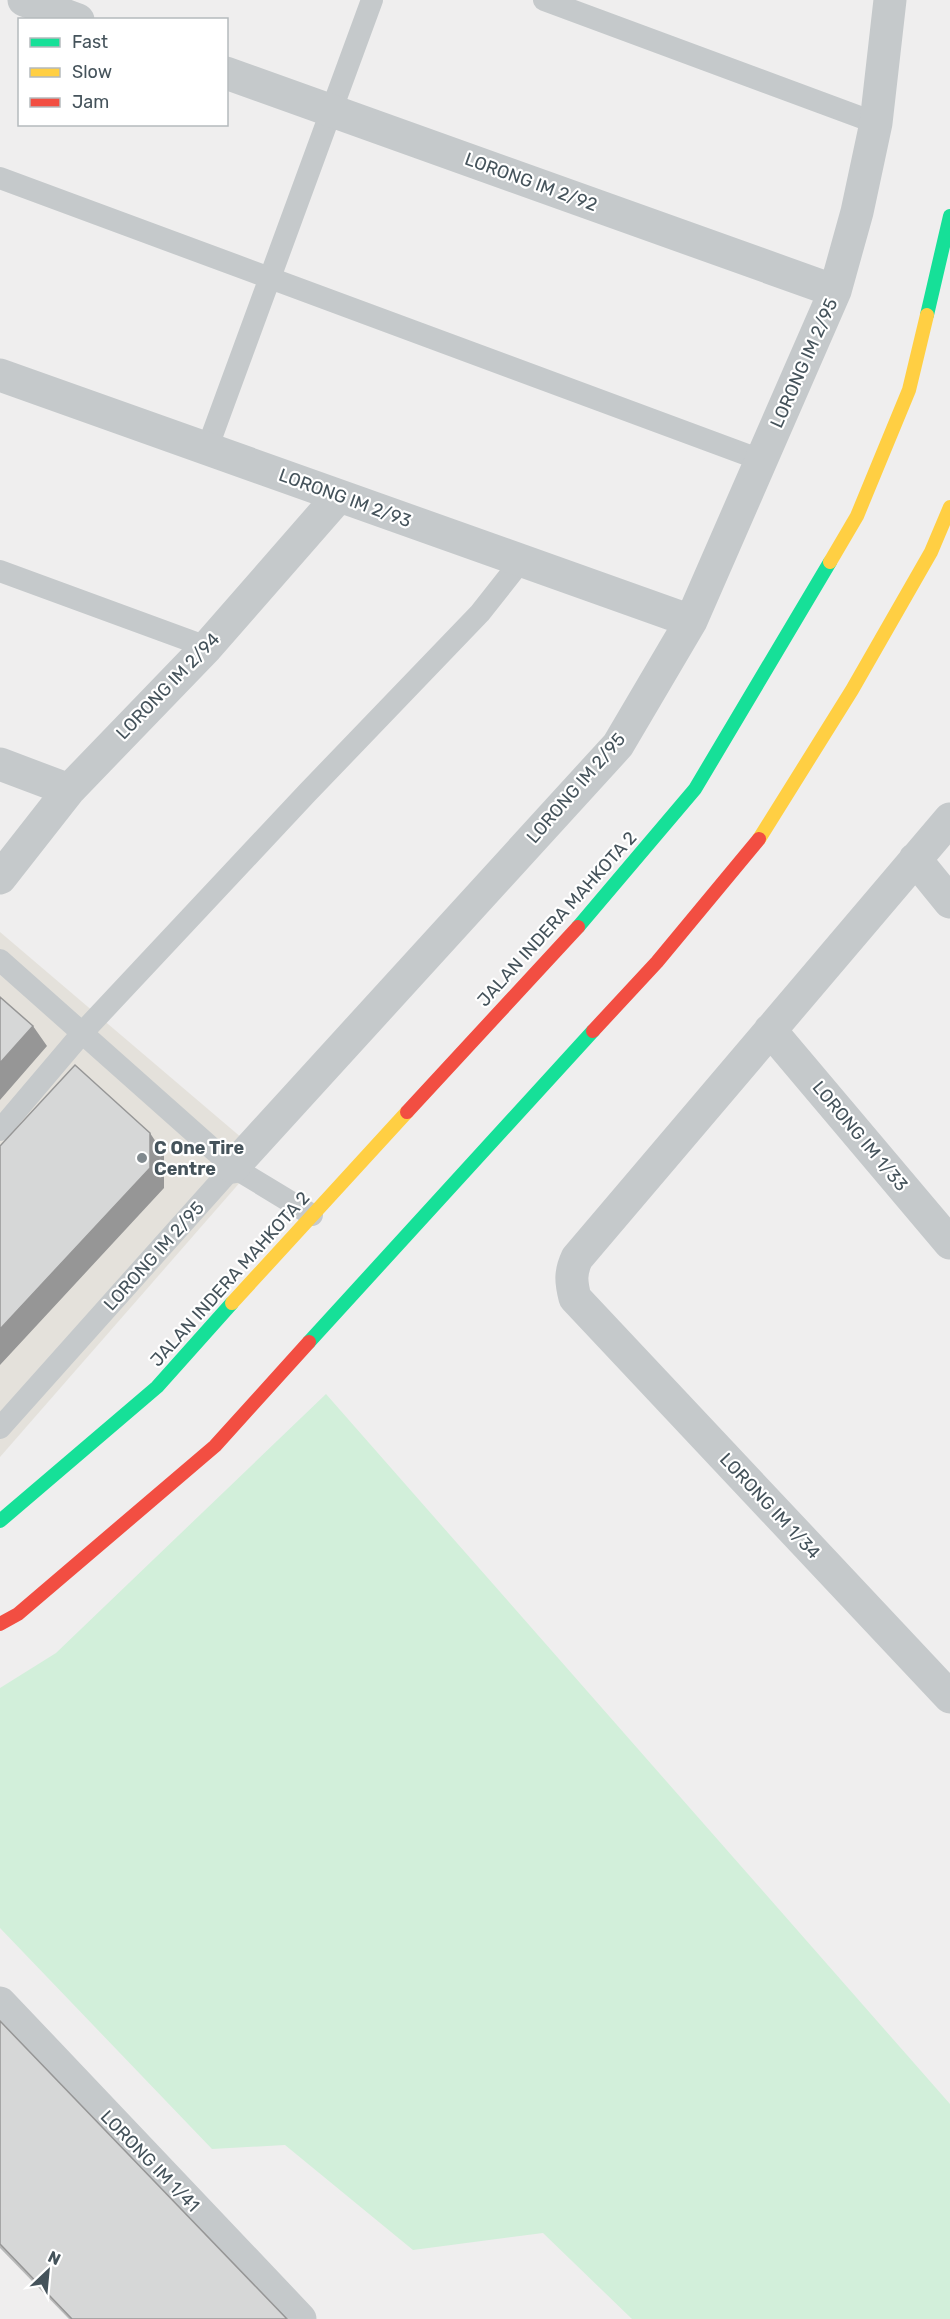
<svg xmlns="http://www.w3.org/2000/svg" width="950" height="2319" font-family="Rubik,sans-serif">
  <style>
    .commercial { fill: #e4e1db }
    .green { fill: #d2efda }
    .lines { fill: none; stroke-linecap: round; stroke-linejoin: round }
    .lane { stroke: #c5c9cb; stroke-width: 22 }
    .street { stroke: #c5c9cb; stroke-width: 33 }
    .fast { stroke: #16e098; stroke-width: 14 }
    .slow { stroke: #ffcf43; stroke-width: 14 }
    .jam { stroke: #f24e42; stroke-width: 14 }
    .wall { fill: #b8b9b9 }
    .shaded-wall { fill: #969696 }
    .building { fill: #d6d7d7; stroke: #969696; stroke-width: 1.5 }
    .poi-dot { fill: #80898e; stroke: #fff; stroke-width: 2 }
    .labels { text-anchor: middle; stroke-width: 4.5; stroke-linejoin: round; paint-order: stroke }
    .street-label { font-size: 18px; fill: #45535b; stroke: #fff }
    .poi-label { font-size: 18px; font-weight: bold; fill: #45535b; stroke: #fff; text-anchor: start }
  </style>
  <rect width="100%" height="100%" fill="#efeeee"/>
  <path class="commercial" d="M0,932L263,1156L0,1457Z"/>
  <path class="green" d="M326,1394L950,2104V2319H632L543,2233L413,2250L285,2145L212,2149L0,1928V1688L56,1653Z"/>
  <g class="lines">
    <path class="lane" d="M544,0L876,123
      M0,178L761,460
      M207,449L372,0
      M0,571L207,647
      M0,960L233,1167L312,1215
      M0,1130L83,1032L307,793L480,613L521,561
      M0,1428L233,1167"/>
    <path class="street" d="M24,0L78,20
      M226,73L835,291
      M0,375L691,621
      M0,764L69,790
      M950,819L577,1258C570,1273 571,1282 575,1298L950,1697
      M915,859L950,902
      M0,878L69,790L207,647L339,496
      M770,1030L950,1243
      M233,1167L618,745L691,621L835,291L857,212L876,123L890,0
      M0,2003L300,2319"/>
    <path class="fast" d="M927,315L950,216
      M578,927L695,789L830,562
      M309,1342L593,1031
      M0,1521L157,1387L232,1303"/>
    <path class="slow" d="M830,562L857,516L909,390L927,315
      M759,839L852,690L931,552L950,507
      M232,1303L407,1112"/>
    <path class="jam" d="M593,1031L657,962L759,839
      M407,1112L578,927
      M0,1624L18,1614L215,1446L309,1342"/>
  </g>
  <path class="wall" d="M0,2021L287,2319H69L0,2248Z"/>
  <path class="shaded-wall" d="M33,1026L47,1046L0,1100V1063Z
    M150,1133L164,1154V1188L0,1365V1329Z"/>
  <path class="building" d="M0,997L33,1026L0,1063Z
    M75,1065L150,1133V1168L0,1329V1146Z
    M0,2021L287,2319H72L0,2244Z"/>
  <circle class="poi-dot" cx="142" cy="1158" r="6"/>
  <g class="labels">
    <g class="street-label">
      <text transform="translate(531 182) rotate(20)" y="6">LORONG IM 2/92</text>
      <text transform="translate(804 363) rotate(-66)" y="6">LORONG IM 2/95</text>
      <text transform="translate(345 498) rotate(20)" y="6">LORONG IM 2/93</text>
      <text transform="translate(168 686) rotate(-46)" y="6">LORONG IM 2/94</text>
      <text transform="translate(576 788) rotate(-49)" y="6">LORONG IM 2/95</text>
      <text transform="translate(557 919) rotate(-48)" y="6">JALAN INDERA MAHKOTA 2</text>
      <text transform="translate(860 1136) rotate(50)" y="6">LORONG IM 1/33</text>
      <text transform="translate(154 1256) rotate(-48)" y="6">LORONG IM 2/95</text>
      <text transform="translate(230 1279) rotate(-48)" y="6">JALAN INDERA MAHKOTA 2</text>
      <text transform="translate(770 1506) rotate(47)" y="6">LORONG IM 1/34</text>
      <text transform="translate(150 2161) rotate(46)" y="6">LORONG IM 1/41</text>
    </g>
    <g class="poi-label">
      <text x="154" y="1154">C One Tire<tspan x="154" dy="21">Centre</tspan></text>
    </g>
  </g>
  <rect x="18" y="18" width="210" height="108" fill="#ffffff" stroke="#b5babd" stroke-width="1.5"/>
  <rect x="30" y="38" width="30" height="9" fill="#16e098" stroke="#b5babd" stroke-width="1.5"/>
  <text x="72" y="48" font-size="18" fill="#45535b">Fast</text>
  <rect x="30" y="68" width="30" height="9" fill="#ffcf43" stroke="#b5babd" stroke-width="1.5"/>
  <text x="72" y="78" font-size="18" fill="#45535b">Slow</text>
  <rect x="30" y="98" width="30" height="9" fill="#f24e42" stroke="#b5babd" stroke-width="1.5"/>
  <text x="72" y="108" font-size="18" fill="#45535b">Jam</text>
  <g transform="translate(48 2271) rotate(26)" stroke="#ffffff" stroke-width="4.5" paint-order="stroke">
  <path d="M0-4.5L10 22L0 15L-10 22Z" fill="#45535b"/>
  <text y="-9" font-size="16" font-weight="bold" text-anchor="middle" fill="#45535b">N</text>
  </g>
</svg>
